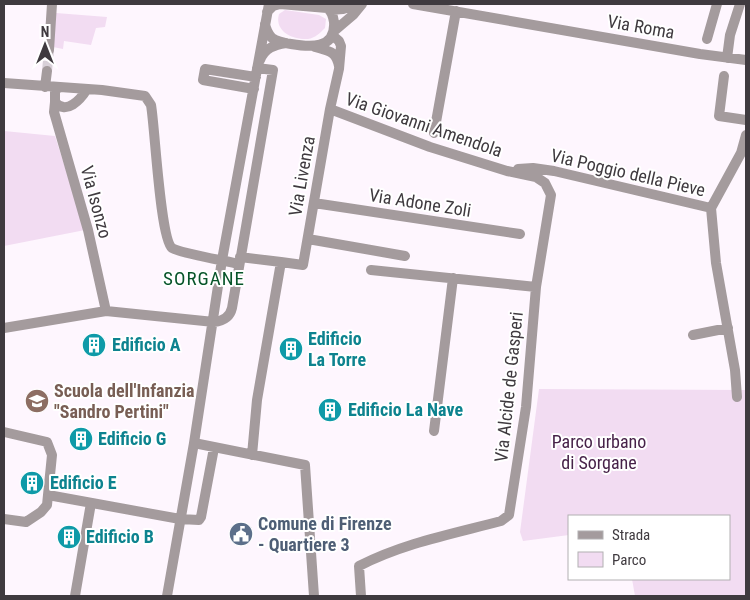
<svg xmlns="http://www.w3.org/2000/svg" width="750" height="600" font-family="'Roboto Condensed',sans-serif">
  <style>
    .green { fill: #f2dcf2 }
    .lines { fill: none; stroke-linecap: round; stroke-linejoin: round }
    .minor-tunnel { stroke: #d8d0d8; stroke-width: 10; stroke-dasharray: 10 5; stroke-linecap: butt }
    .minor { stroke: #a49b9d; stroke-width: 10 }
    .labels { text-anchor: middle; stroke-width: 4; stroke-linejoin: round; paint-order: stroke }
    .street-label { font-size: 18px; fill: #3f3a3f; stroke: #fff }
    .culture-label { font-size: 18px; font-weight: bold; fill: #0d838f; stroke: #fff; text-anchor: start }
    .education-label { font-size: 18px; font-weight: bold; fill: #785e54; stroke: #fff; text-anchor: start }
    .park-label { font-size: 18px; fill: #472249; stroke: #fff }
    .service-label { font-size: 18px; font-weight: bold; fill: #4e5e75; stroke: #fff; text-anchor: start }
    .neighbourhood-label { font-size: 19px; letter-spacing: 1px; fill: #07552a; stroke: #fff }
  </style>
  <rect width="100%" height="100%" fill="#fef6fe"/>
  <path class="green" d="M285,10L319,15L326,19L325,28C320,33 315,38 308,39C292,40 274,31 279,14Z
    M56,13L107,17L105,27L96,28L91,45L64,41L63,49L53,47Z
    M4,131L55,136L85,230L4,246Z
    M539,389L746,390V596H635L632,579H729V516H569V535L523,541L520,532Z"/>
  <g class="lines">
    <path class="minor-tunnel" d="M47,71L49,50"/>
    <path class="minor" d="M413,4L700,54L746,60
      M330,10L343,9L358,4
      M265,24C266,29 268,34 272,38C277,42 284,43 291,44C309,47 336,50 334,22C333,16 332,11 327,8L280,4L273,6L267,12
      M333,32L353,15L362,4
      M707,39L717,4
      M315,47C329,51 336,51 339,66
      M49,50L52,4
      M727,58L730,35L740,4
      M260,60C265,48 274,45 286,43
      M724,76L719,116L746,120
      M4,83L102,90L145,96L151,105C155,127 160,238 172,248C179,253 227,261 239,264
      M45,87L47,71
      M58,87L55,92V102C66,116 81,99 87,89
      M254,89L203,80L205,69L256,77
      M55,102L54,112L88,230L106,311
      M330,109L430,147L507,171L536,177L545,183L551,195L536,287L526,407L509,515L501,521C452,534 404,543 359,566L361,596
      M434,133L456,11
      M518,169L533,168L554,171L711,208
      M314,203L520,234
      M308,239L405,256
      M240,257L281,262
      M371,270L536,287
      M4,328L106,311L214,322C223,321 230,317 232,308L273,70L257,68
      M693,335L728,328
      M737,397L735,370L716,263L711,208L741,153L746,135
      M434,431L453,278
      M4,432L47,442L52,455L47,505L41,512L26,522L4,519
      M194,443L305,465L314,596
      M252,455L257,400L281,262L303,265L330,109L339,69L341,46L339,41L332,35
      M48,495L180,519L199,520L201,517L214,448
      M75,596L91,503
      M167,596L194,443L222,260L269,4"/>
  </g>
  <defs>
    <g id="building-disc" transform="scale(1.25)"><circle r="9.5" fill="#0f9aa8" stroke="#fff"/><path d="M-4-6H4V6H1V3H-1V6H-4ZM-2.5-4.3h1.7v1.8h-1.7ZM.8-4.3h1.7v1.8H.8ZM-2.5-1h1.7V.8h-1.7ZM.8-1h1.7V.8H.8Z" fill="#fff"/></g>
    <g id="school-disc" transform="scale(1.25)"><circle r="9.5" fill="#8d6e63" stroke="#fff"/><path d="M0-5L7-2L0 1L-7-2ZM-4 1L0 2.5L4 1V4Q0 6-4 4Z" fill="#fff"/></g>
    <g id="civic-disc" transform="scale(1.25)"><circle r="9.5" fill="#5c6f8a" stroke="#fff"/><path d="M-.6-6.5H3V-4.5H.6V-3L4-1V1h2V6H-6V1h2V-1L-.6-3ZM-1.2 2.5V6h2.4V2.5Z" fill="#fff"/></g>
  </defs>
  <g fill-rule="evenodd">
    <use href="#building-disc" x="94" y="345"/>
    <use href="#building-disc" x="291" y="349"/>
    <use href="#school-disc" x="37" y="401"/>
    <use href="#building-disc" x="330" y="410"/>
    <use href="#building-disc" x="81" y="439"/>
    <use href="#building-disc" x="32" y="483"/>
    <use href="#civic-disc" x="241" y="534"/>
    <use href="#building-disc" x="69" y="537"/>
  </g>
  <g class="labels">
    <g class="street-label">
      <text transform="translate(641 27) rotate(10)" y="6">Via Roma</text>
      <text transform="translate(424 125) rotate(19)" y="6">Via Giovanni Amendola</text>
      <text transform="translate(628 173) rotate(13)" y="6">Via Poggio della Pieve</text>
      <text transform="translate(302 176) rotate(-80)" y="6">Via Livenza</text>
      <text transform="translate(96 202) rotate(75)" y="6">Via Isonzo</text>
      <text transform="translate(420 203) rotate(9)" y="6">Via Adone Zoli</text>
      <text transform="translate(509 387) rotate(-84)" y="6">Via Alcide de Gasperi</text>
    </g>
    <g class="culture-label">
      <text x="308" y="345">Edificio<tspan x="308" dy="21">La Torre</tspan></text>
      <text x="112" y="351">Edificio A</text>
      <text x="348" y="416">Edificio La Nave</text>
      <text x="98" y="445">Edificio G</text>
      <text x="50" y="489">Edificio E</text>
      <text x="86" y="543">Edificio B</text>
    </g>
    <g class="education-label">
      <text x="54" y="397">Scuola dell'Infanzia<tspan x="54" dy="21">"Sandro Pertini"</tspan></text>
    </g>
    <g class="park-label">
      <text x="599" y="448">Parco urbano<tspan x="599" dy="21">di Sorgane</tspan></text>
    </g>
    <g class="service-label">
      <text x="258" y="530">Comune di Firenze<tspan x="258" dy="21">- Quartiere 3</tspan></text>
    </g>
    <g class="neighbourhood-label">
      <text x="204" y="285">SORGANE</text>
    </g>
  </g>
  <rect width="750" height="600" fill="none" stroke="#3f3a3f" stroke-width="10"/>
  <rect x="568" y="515" width="162" height="65" fill="#ffffff" stroke="#b2b0b2"/>
  <rect x="578" y="531" width="25" height="8" fill="#a49b9d" stroke="#b2b0b2"/>
  <text x="612" y="540" font-size="15" fill="#3f3a3f">Strada</text>
  <rect x="578" y="552" width="25" height="15" fill="#f2dcf2" stroke="#b2b0b2"/>
  <text x="612" y="565" font-size="15" fill="#3f3a3f">Parco</text>
  <g transform="translate(45 45)" stroke="#ffffff" stroke-width="4" paint-order="stroke">
  <path d="M0-4L9 19L0 12L-9 19Z" fill="#3f3a3f"/>
  <text y="-8" font-size="14" font-weight="bold" text-anchor="middle" fill="#3f3a3f">N</text>
  </g>
</svg>
